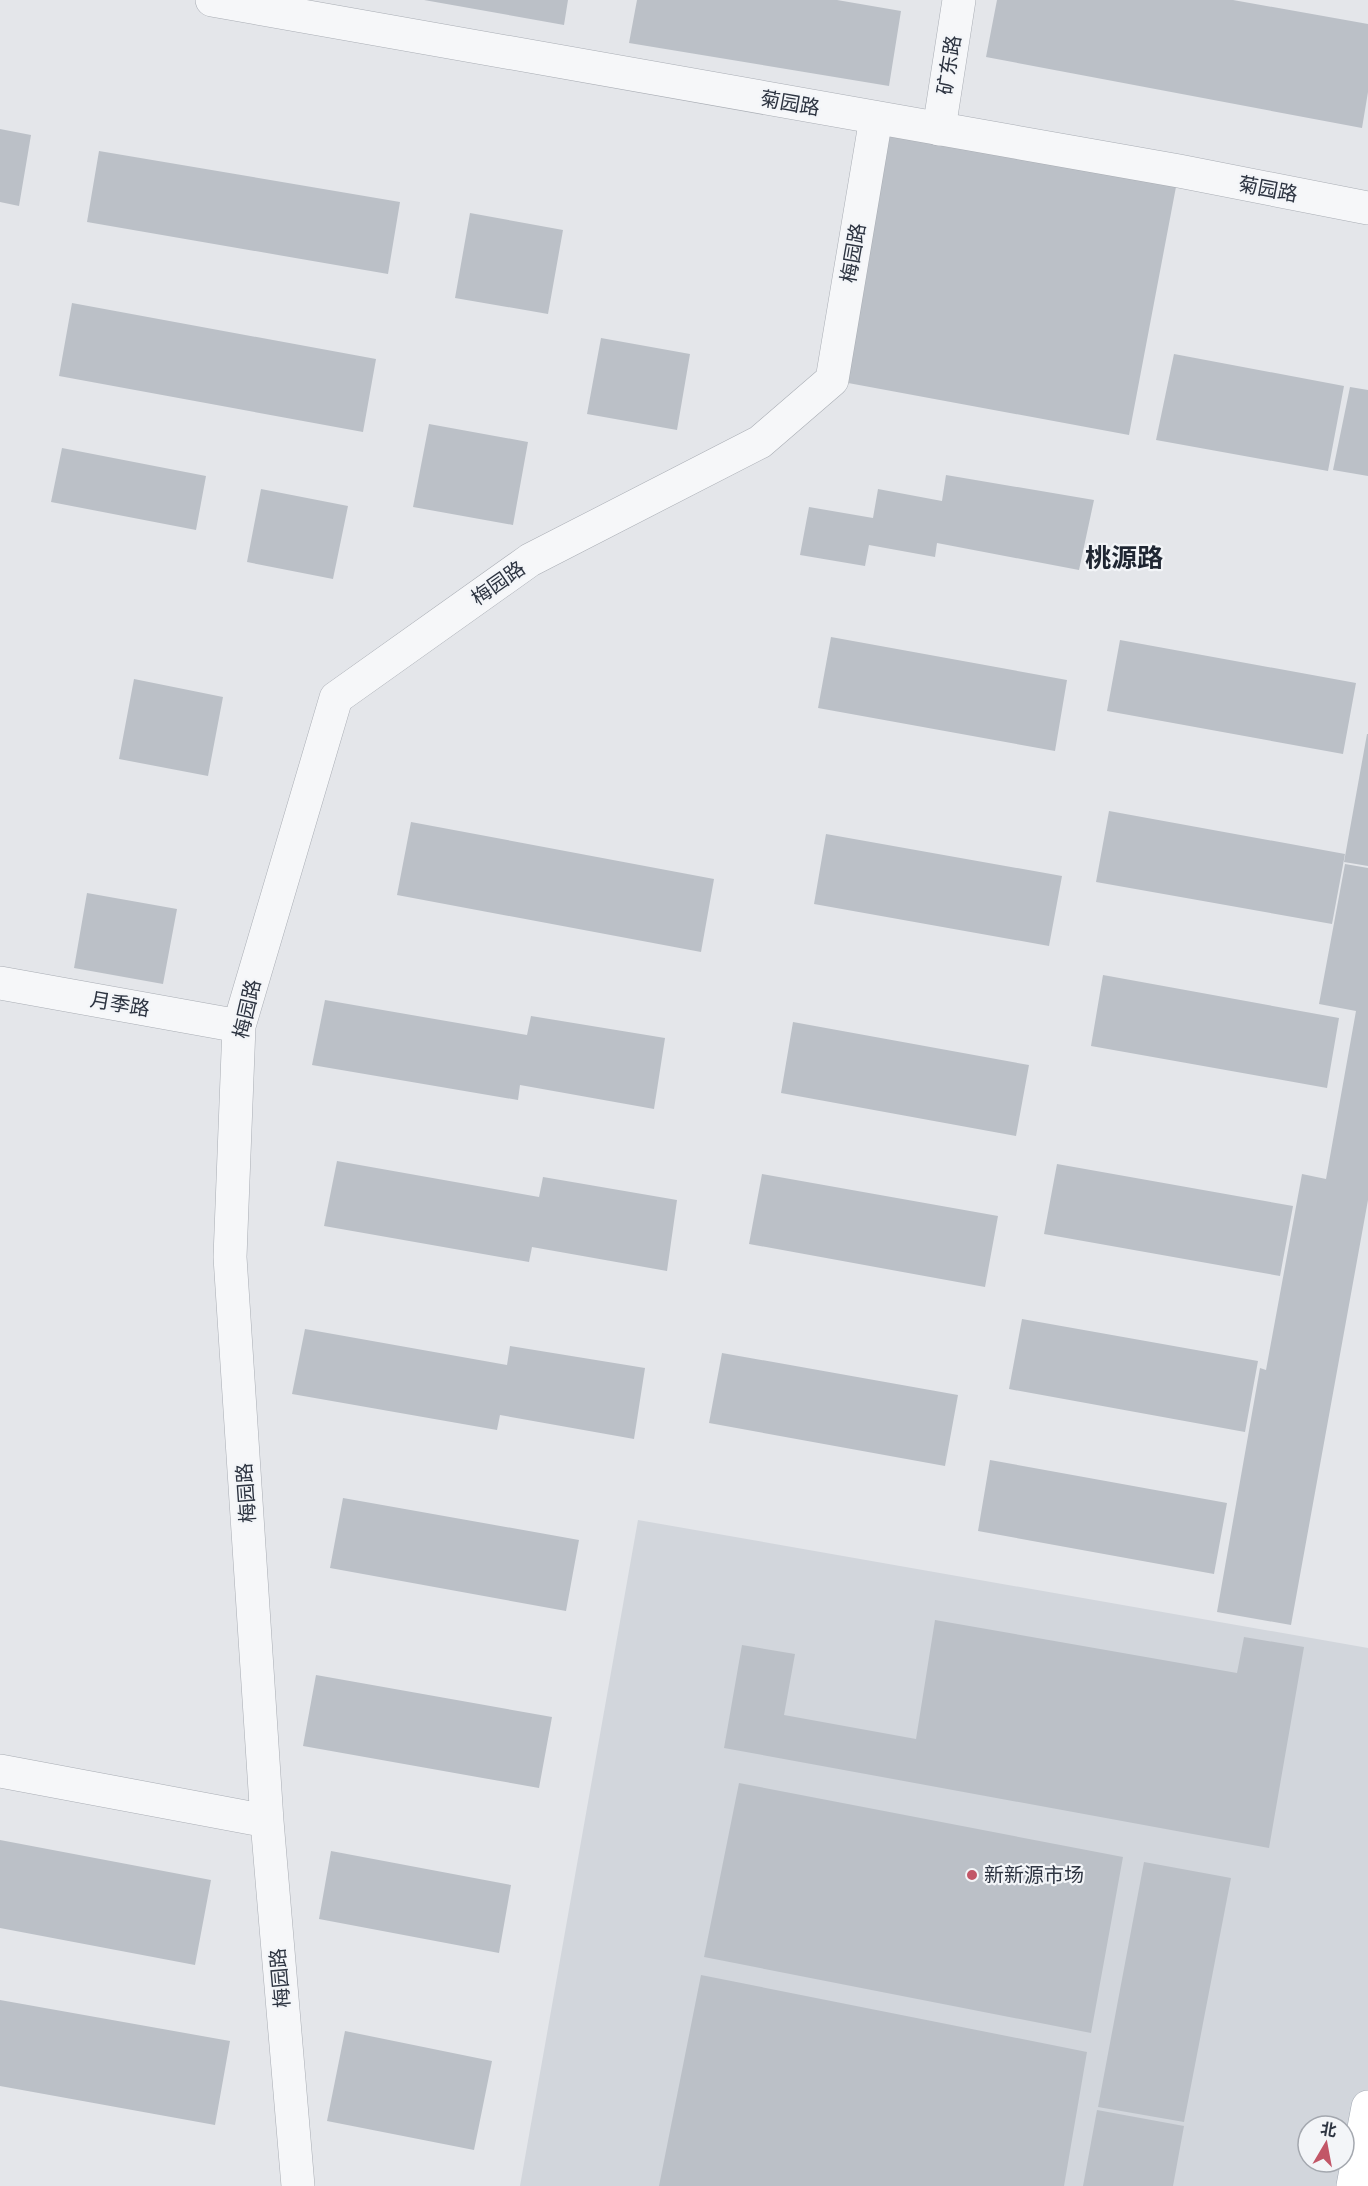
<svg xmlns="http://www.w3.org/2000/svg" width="1368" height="2186" font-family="Helvetica,'Noto Sans SC',sans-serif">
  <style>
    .built { fill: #d2d6dc; fill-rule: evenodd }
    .building { fill: #bbc0c7 }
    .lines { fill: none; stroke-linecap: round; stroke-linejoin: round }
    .minor-casing { stroke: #a9adb4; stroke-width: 34 }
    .tertiary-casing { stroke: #a9adb4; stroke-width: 34 }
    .primary-casing { stroke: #a4abb5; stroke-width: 34 }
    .minor { stroke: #f6f7f9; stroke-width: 33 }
    .tertiary { stroke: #f6f7f9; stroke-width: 33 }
    .primary { stroke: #fff; stroke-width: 33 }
    .poi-dot { fill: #c25667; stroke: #f3f5f8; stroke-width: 2 }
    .labels { text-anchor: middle; stroke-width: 4.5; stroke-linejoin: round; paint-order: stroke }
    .street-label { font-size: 20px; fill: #2d3441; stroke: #f3f5f8 }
    .poi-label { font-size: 20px; fill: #2d3441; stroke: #f3f5f8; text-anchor: start }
    .district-label { font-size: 26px; font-weight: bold; fill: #1f2632; stroke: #f3f5f8 }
  </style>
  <rect width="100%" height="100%" fill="#e4e6ea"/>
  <path class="built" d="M638,1520L1368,1648V2102L1352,2186H520ZM1308,2126H1344V2162H1308Z"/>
  <path class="building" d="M424,0H568L564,25Z
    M637,0H837L901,11L889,86L629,43Z
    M997,0H1233L1368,24V92L1362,128L986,57Z
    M876,118L1179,171L1129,435L832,380Z
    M0,129L31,135L19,206L0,202Z
    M99,151L400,202L388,274L87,222Z
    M470,213L563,230L548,314L455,298Z
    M72,303L376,359L363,432L59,376Z
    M601,338L690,354L677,430L587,414Z
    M1174,354L1344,386L1328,471L1156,440Z
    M1350,387L1368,390V476L1333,470Z
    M429,424L528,442L513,525L413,507Z
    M62,448L206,476L196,530L51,502Z
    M946,475L1094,500L1079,570L937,543L935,557L869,545L865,566L800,555L809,507L873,518L878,489L942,501Z
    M261,489L348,506L333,579L247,562Z
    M831,637L1067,680L1055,751L818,708Z
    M1120,640L1356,683L1343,754L1107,711Z
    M134,679L223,697L208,776L119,759Z
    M1367,734H1368V866L1344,862Z
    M1109,811L1345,854L1332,924L1096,882Z
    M411,822L714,879L701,952L397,895Z
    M826,834L1062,876L1049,946L814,904Z
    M1345,864L1368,868V1200L1291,1625L1217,1612L1260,1368L1266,1370L1302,1174L1326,1179L1356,1011L1319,1004Z
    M87,893L177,909L163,984L74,968Z
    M1103,975L1339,1018L1327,1088L1091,1046Z
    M325,1000L527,1035L531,1016L665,1038L654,1109L520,1085L518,1100L312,1065Z
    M793,1022L1029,1065L1016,1136L781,1093Z
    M337,1161L539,1197L543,1177L677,1200L667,1271L532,1247L529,1262L324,1226Z
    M1057,1164L1293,1206L1280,1276L1044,1234Z
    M762,1174L998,1216L985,1287L749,1244Z
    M1022,1319L1258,1361L1245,1432L1009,1389Z
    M305,1329L507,1365L510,1346L645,1368L634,1439L500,1415L497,1430L292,1394Z
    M722,1353L958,1395L945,1466L709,1423Z
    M990,1460L1227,1503L1214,1574L978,1531Z
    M343,1498L579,1540L566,1611L330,1568Z
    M935,1620L1237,1673L1244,1637L1304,1647L1269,1848L724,1748L742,1645L795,1654L784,1715L916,1739Z
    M316,1675L552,1717L539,1788L303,1746Z
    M739,1783L1123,1857L1091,2033L704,1957Z
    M0,1840L211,1880L195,1965L0,1928Z
    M331,1851L511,1885L499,1953L319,1919Z
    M1144,1862L1231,1878L1184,2122L1098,2107Z
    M701,1975L1087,2052L1064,2186H659Z
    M0,2000L230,2041L215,2125L0,2086Z
    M345,2031L492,2061L474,2150L327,2121Z
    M1097,2110L1184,2126L1173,2186H1083Z"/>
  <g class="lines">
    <g class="minor-casing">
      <path id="minor" d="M939,129L959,0
        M0,983L239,1026
        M0,1771L267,1821
        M298,2186L267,1821L230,1257L239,1026L336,698L530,560L760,442L832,380L876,118"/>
    </g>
    <g class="tertiary-casing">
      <path id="tertiary" d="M212,0L1179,171L1368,208"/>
    </g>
    <g class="primary-casing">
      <path id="primary" d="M1353,2186L1368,2107"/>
    </g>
    <use href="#minor" class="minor"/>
    <use href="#tertiary" class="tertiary"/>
    <use href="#primary" class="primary"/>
  </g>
  <circle class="poi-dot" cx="972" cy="1875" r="6"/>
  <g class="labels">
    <g class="street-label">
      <text transform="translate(949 65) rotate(-81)" y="7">矿东路</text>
      <text transform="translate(790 103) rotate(10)" y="7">菊园路</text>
      <text transform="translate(1268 189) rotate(11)" y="7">菊园路</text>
      <text transform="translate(853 253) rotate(-80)" y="7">梅园路</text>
      <text transform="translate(498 583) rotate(-35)" y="7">梅园路</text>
      <text transform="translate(120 1004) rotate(10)" y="7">月季路</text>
      <text transform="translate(247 1009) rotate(-77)" y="7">梅园路</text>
      <text transform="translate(246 1493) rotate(-94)" y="7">梅园路</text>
      <text transform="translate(280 1978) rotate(-95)" y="7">梅园路</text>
    </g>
    <g class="poi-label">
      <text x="984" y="1882">新新源市场</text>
    </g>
    <g class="district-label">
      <text x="1124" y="567">桃源路</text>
    </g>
  </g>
  <g transform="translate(1326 2144) rotate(10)"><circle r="28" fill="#f3f5f8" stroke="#a4a8af" stroke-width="1.5"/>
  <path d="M0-4.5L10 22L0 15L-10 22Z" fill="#c25667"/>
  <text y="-9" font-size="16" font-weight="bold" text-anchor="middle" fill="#2d3441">北</text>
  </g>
</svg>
